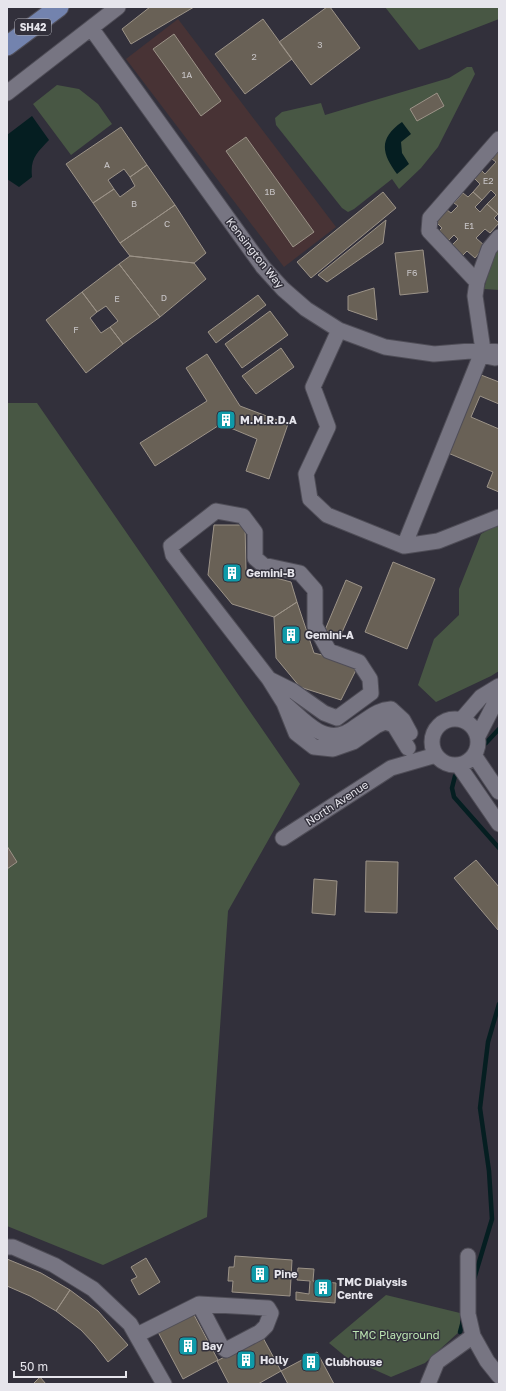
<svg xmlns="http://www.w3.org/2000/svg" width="506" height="1391" font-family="'Golos Text',sans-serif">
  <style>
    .commercial { fill: #483335 }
    .green { fill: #485744 }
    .water { fill: #051e21 }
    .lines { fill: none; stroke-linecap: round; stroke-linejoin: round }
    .stream { stroke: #051e21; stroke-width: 4.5 }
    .building { fill: #696156; stroke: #9c9388 }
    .minor-casing { stroke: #4f4d57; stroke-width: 17 }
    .major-casing { stroke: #4f4d57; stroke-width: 21 }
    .minor { stroke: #777582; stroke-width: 15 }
    .major { stroke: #7383ae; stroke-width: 19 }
    .labels { text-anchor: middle; stroke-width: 3; stroke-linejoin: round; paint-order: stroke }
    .number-label { font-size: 9px; fill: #c7c4c6 }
    .shield { fill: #32303b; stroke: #b0afb7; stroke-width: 1 }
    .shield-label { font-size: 10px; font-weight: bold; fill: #e6e5ec }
    .street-label { font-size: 11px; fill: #e6e5ec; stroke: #32303b }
    .poi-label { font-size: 11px; font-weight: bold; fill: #e6e5ec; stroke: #32303b; text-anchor: start }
    .park-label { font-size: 11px; fill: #bce5b2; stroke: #32303b }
  </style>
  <rect width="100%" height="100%" fill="#32303b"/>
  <path class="commercial" d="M178,19L336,227L284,267L126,59Z"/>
  <path class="green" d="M385,7H499V19L419,50Z
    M467,67H472L475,74L438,147L421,168L399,189L392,179L354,209L348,212L342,208L276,125L275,118L282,112L321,103L325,115L449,78Z
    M57,85L79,89L98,104L112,124L71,155L33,104Z
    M499,245V290L484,289L494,250Z
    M7,403H37L300,784L228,911L207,1217L103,1265L7,1226Z
    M499,524V671L491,676L436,702L418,685L434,639L459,615V589L481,534Z
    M386,1295L460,1313V1331L425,1363L391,1377L346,1357L329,1343Z"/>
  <path class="water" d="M32,116L49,140C37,153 30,158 32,177L19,187L7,179V135Z
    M402,122L411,134L401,142L402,153L409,164L397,174C381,153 379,138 402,122Z"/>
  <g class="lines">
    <path class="stream" d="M486,743L499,729
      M455,776L452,788L454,797L499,848
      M474,1279L492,1219L489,1171L480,1108L488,1042L499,1004
      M460,1332L464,1317"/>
  </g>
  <path class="building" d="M150,7H194L131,44L122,29Z
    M327,7H330L360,48L311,85L279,42Z
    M263,19L292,59L245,94L215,54Z
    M174,34L221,101L201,116L153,49Z
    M437,93L444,106L417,121L410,109Z
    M121,127L147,165L130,177L124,169L108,180L114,189L93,203L66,164Z
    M246,137L314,232L293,247L226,151Z
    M499,151V212L498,214L487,204L496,195L491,190L482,200L473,192L480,184L474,178L481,170L485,174L496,162L492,159Z
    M147,165L175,205L120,243L93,203L114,189L120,197L135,186L130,177Z
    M383,192L396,208L311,278L297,262Z
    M473,192L482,200L475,207L480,212L487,204L498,214L494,218L499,223L490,233L485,229L476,238L485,246L475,258L467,251L461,257L450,247L458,239L454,235L447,242L437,233L442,228L436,222L447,210L451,213L458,206L454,203L463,193L468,197Z
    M175,205L206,253L194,263L130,256L120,243Z
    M386,220L383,243L327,282L318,275Z
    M423,250L428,292L400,295L395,253Z
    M130,256L194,263L206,279L160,317L119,264Z
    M119,264L160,317L123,344L110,327L118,321L106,306L97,312L82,292Z
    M374,288L377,320L348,310V296Z
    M82,292L97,312L90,318L101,333L110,327L123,344L86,373L46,320Z
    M258,295L266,305L216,343L208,332Z
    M270,311L288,335L242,368L225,344Z
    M281,348L294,367L256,394L242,376Z
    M207,354L240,406L288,424L269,479L246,471L257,439L221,424L155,466L140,443L207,401L186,368Z
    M481,375L499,382V404L480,396L471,417L499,429V492L487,487L493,472L448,453Z
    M214,525H245L246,570L291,582L297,602L274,617L232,604L208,575Z
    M393,562L435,579L407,649L365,632Z
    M346,580L362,587L340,637L325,630Z
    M297,602L314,653L359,664L341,700L300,687L276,658L274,617Z
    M7,846L17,862L7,869Z
    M476,860L499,887L498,930L454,878Z
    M366,861L398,862L397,913L365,912Z
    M314,879L337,881L335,915L312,913Z
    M235,1256L292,1260L290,1296L232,1292L233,1281H228L229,1267H234Z
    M146,1258L160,1282L139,1295L131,1280L137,1277L131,1267Z
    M7,1259L41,1273L70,1290L56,1311L30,1296L7,1286Z
    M298,1268L314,1269L313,1281L336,1283L335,1303L296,1300V1292L309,1294L310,1281L297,1280Z
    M70,1290L98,1311L128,1345L108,1362L95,1345L81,1330L56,1311Z
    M193,1313L218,1360L183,1379L158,1332Z
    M262,1336L281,1371L258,1384H229L217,1361Z
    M317,1352L334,1384H288L281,1371Z
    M40,1377L46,1384H33Z"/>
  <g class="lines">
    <g class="minor-casing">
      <path id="minor" d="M91,28L263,267L283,289L306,309L339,330L385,347L434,354L483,350L499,352
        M7,93L118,7
        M477,282L429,231L430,218L499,139
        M339,330L313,387L328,427L306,474L310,499L327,515L404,546L481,355L495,358
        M483,350L475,296L477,282L489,249L499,237
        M404,546L438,541L499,517
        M269,679L293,691L324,713L337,718L371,693L370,679L359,662L329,651L315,626V590L300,573L263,565L255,558V532L243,516L216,511L171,546L173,555L269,679L284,703L296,733L314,747L333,749L353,742L376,726L385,722L394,725L408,748
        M285,704C301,717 322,744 345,733C351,731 356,726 361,723C372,716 378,710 391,709L403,720L410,733
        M432 742a23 23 0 1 1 46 0a23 23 0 1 1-46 0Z
        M462,719L481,697L499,686
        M478,736L499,695
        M474,755L499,792
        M459,766L499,824
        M283,838L391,768L436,755
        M7,1247H13L54,1265L93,1289L130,1324L164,1384
        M468,1256V1314L473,1336L487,1361L499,1376
        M137,1335L199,1304L221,1346L226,1350L260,1332L266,1326L271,1313L268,1308L199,1304
        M428,1384L437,1362L473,1336"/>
    </g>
    <g class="major-casing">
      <path id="major" d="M7,46L59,7"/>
    </g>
    <use href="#minor" class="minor"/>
    <use href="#major" class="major"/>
  </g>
  <defs>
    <g id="building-square" transform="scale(1)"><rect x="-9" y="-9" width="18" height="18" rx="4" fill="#0f9aa8" stroke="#32303b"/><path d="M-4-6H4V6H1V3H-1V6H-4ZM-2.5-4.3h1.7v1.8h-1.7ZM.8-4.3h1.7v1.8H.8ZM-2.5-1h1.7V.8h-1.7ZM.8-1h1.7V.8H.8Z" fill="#fff"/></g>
  </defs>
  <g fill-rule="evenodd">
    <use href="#building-square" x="226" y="420"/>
    <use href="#building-square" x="232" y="573"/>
    <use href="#building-square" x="291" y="635"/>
    <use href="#building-square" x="260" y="1274"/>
    <use href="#building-square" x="323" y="1288"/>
    <use href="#building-square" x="188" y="1346"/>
    <use href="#building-square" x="246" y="1360"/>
    <use href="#building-square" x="311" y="1362"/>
  </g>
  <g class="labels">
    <g class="number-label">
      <text x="320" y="48">3</text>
      <text x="254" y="60">2</text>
      <text x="187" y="78">1A</text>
      <text x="107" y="168">A</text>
      <text x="488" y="184">E2</text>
      <text x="270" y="195">1B</text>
      <text x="134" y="207">B</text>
      <text x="167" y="227">C</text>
      <text x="469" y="229">E1</text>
      <text x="412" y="276">F6</text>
      <text x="164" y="301">D</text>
      <text x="117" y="302">E</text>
      <text x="76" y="333">F</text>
    </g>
    <rect class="shield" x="15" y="19" width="36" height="16" rx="3"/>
    <g class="shield-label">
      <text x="33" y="31">SH42</text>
    </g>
    <g class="street-label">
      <text transform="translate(255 253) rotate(52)" y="4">Kensington Way</text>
      <text transform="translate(337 803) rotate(-33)" y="4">North Avenue</text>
    </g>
    <g class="poi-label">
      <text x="240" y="424">M.M.R.D.A</text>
      <text x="246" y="577">Gemini-B</text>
      <text x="305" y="639">Gemini-A</text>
      <text x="274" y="1278">Pine</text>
      <text x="337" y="1286">TMC Dialysis<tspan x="337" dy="13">Centre</tspan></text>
      <text x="202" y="1350">Bay</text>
      <text x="260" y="1364">Holly</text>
      <text x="325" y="1366">Clubhouse</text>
    </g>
    <g class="park-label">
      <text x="396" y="1339">TMC Playground</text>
    </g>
  </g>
  <rect width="506" height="1391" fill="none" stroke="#e6e5ec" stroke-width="16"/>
  <path d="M14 1371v6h112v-6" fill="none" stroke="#e6e5ec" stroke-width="2"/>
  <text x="20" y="1371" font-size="12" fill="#e6e5ec" stroke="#32303b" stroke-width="3" paint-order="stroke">50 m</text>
</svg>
